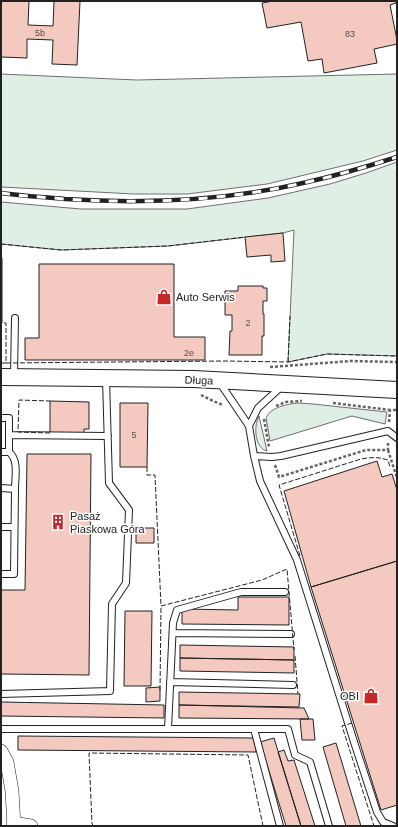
<svg xmlns="http://www.w3.org/2000/svg" width="398" height="827" font-family="Helvetica,sans-serif">
  <style>
    .green { fill: #e0efe3; stroke: #6f6f6f }
    .building { fill: #f3c9c0; stroke: #222 }
    .lines { fill: none; stroke-linecap: round; stroke-linejoin: round }
    .service-casing { stroke: #222; stroke-width: 8 }
    .minor-casing { stroke: #222; stroke-width: 14 }
    .tertiary-casing { stroke: #222; stroke-width: 18 }
    .path { stroke: #646464; stroke-width: 2.5; stroke-dasharray: 3 2; stroke-linecap: butt }
    .service { stroke: #fff; stroke-width: 6 }
    .minor { stroke: #fff; stroke-width: 13 }
    .tertiary { stroke: #fff; stroke-width: 16 }
    .rail-casing { stroke: #222; stroke-width: 4.5 }
    .rail { stroke: #fff; stroke-width: 3; stroke-dasharray: 9; stroke-linecap: butt }
    .fence { stroke: #222; stroke-width: 1; stroke-dasharray: 5 2; stroke-linecap: butt }
    .labels { text-anchor: middle; stroke-width: 3; stroke-linejoin: round; paint-order: stroke }
    .number-label { font-size: 9px; fill: #564c4a }
    .poi-label { font-size: 11px; fill: #222; stroke: #fff; text-anchor: start }
    .street-label { font-size: 11px; fill: #222; stroke: #fff }
  </style>
  <rect width="100%" height="100%" fill="#fff"/>
  <path class="green" d="M1,74L137,80L397,74V150L363,161L267,184L187,194H134L1,187Z
    M397,162V173L396,174L397,177V356L327,354L288,362L294,230L283,233L168,246L61,250L1,244V202L81,209H187L268,198L330,184L366,173Z
    M298,403L313,404L387,412L385,424L352,416L270,441L266,418C270,407 288,404 298,403Z
    M259,416L267,451C257,449 255,435 256,426C256,423 258,419 259,416Z"/>
  <path class="building" d="M1,1H29L28,25L53,26L54,1H80L77,65L52,64L53,40L27,39V58L1,57Z
    M273,1H396V3L390,5L397,40V44L374,49L377,63L324,73L322,59L308,61L301,22L267,28L262,3Z
    M283,233L285,261L271,262V255L247,257L245,237Z
    M1,258H2V323H1Z
    M39,264H174V337H205V360H25V338H39Z
    M238,286H263V288H267V301H263V314H264V336H262V355H229L230,331H232V315H225V291H238Z
    M50,401L89,402V429H84V433H50Z
    M120,403H148L147,467H120Z
    M27,454H91L89,675L1,674V590H25Z
    M377,461L382,477L392,474L397,490V561L311,587L284,491Z
    M136,528H154V543H136Z
    M397,561V805L381,810L311,587Z
    M238,597H289V625L182,624V609L238,610Z
    M125,611H152L151,686H124Z
    M180,645L294,647V660L180,658Z
    M180,658L294,660V673L180,671Z
    M160,687V701L146,702V688Z
    M179,692L300,694L299,707L179,705Z
    M1,702L164,705V718L1,716Z
    M179,705L304,708L309,719L179,718Z
    M300,719H313L315,740H302Z
    M18,736L256,738V752L18,750Z
    M274,738L301,826H286L260,742Z
    M336,743L361,826H346L323,747Z
    M284,750L288,761L294,760L315,826H301L278,752Z"/>
  <g class="lines">
    <g class="service-casing">
      <path id="service" d="M14,376L15,318
        M220,383L249,426L254,456L272,457L281,456L388,431L397,438
        M1,418H9V452H1
        M249,426L258,408L282,386
        M9,435L108,436
        M254,456L260,481L297,560L354,742L377,812L383,822L393,826
        M1,488L15,489C15,477 19,460 9,452
        M1,527H14
        M1,574H14L15,489
        M173,633L291,634
        M170,682L293,685
        M1,694L110,691L112,604L126,583L129,510L109,483L106,379
        M1,729H288L295,755L310,762L329,826
        M168,729L173,623L177,610L241,592H285
        M254,729L280,826"/>
    </g>
    <g class="minor-casing">
      <path id="minor" d="M1,751L7,762L12,791L14,826
        M13,823L31,826"/>
    </g>
    <g class="tertiary-casing">
      <path id="tertiary" d="M1,377L194,379L397,390"/>
    </g>
    <path class="path" d="M270,367L298,365L350,361L397,362
      M201,395L213,401L223,405
      M333,403L390,410
      M276,406L286,402L302,401
      M264,419L269,447
      M389,422L390,410H397
      M388,450L397,478
      M275,465L279,477L366,450H388V443"/>
    <use href="#service" class="service"/>
    <use href="#minor" class="minor"/>
    <use href="#tertiary" class="tertiary"/>
    <g class="rail-casing">
      <path id="rail" d="M1,193C22,196 43,197 65,199C144,204 225,201 303,183C335,176 366,167 397,157"/>
    </g>
    <use href="#rail" class="rail"/>
    <path class="fence" d="M1,244L61,250L168,246L245,237
      M288,362L290,316
      M1,363H6V323H2
      M6,363L225,361L288,362L327,354L397,356
      M50,433L18,432L19,400L50,401
      M147,467V475H155L161,606
      M300,556L279,485L361,459C371,457 379,457 388,460L390,467
      M295,656L298,694
      M160,690L161,606L262,580L287,569L294,650
      M352,723L342,726L374,826
      M94,826L92,824L89,753L248,755L263,826"/>
  </g>
  <defs>
    <g id="shop-bare" transform="scale(1.2)"><path d="M-5-2.5h2.3a2.7 3.5 0 0 1 5.4 0H5L5.5 6h-11ZM-1.5-2.5h3a1.5 2.3 0 0 0-3 0Z" fill="#c62828" stroke="#fff" stroke-width="2.5" paint-order="stroke"/></g>
    <g id="building-bare" transform="scale(1.2)"><path d="M-4-6H4V6H1V3H-1V6H-4ZM-2.5-4.3h1.7v1.8h-1.7ZM.8-4.3h1.7v1.8H.8ZM-2.5-1h1.7V.8h-1.7ZM.8-1h1.7V.8H.8Z" fill="#c62828" stroke="#fff" stroke-width="2.5" paint-order="stroke"/></g>
  </defs>
  <g fill-rule="evenodd">
    <use href="#shop-bare" x="164" y="297"/>
    <use href="#building-bare" x="58" y="522"/>
    <use href="#shop-bare" x="371" y="696"/>
  </g>
  <g class="labels">
    <g class="number-label">
      <text x="40" y="36">5b</text>
      <text x="350" y="37">83</text>
      <text x="248" y="326">2</text>
      <text x="189" y="356">2e</text>
      <text x="134" y="438">5</text>
    </g>
    <g class="poi-label">
      <text x="176" y="301">Auto Serwis</text>
      <text x="70" y="520">Pasaż<tspan x="70" dy="13">Piaskowa Góra</tspan></text>
      <text x="359" y="700" text-anchor="end">OBI</text>
    </g>
    <g class="street-label">
      <text transform="translate(199 380) rotate(2)" y="4">Długa</text>
    </g>
  </g>
  <rect width="398" height="827" fill="none" stroke="#222222" stroke-width="4"/>
</svg>
